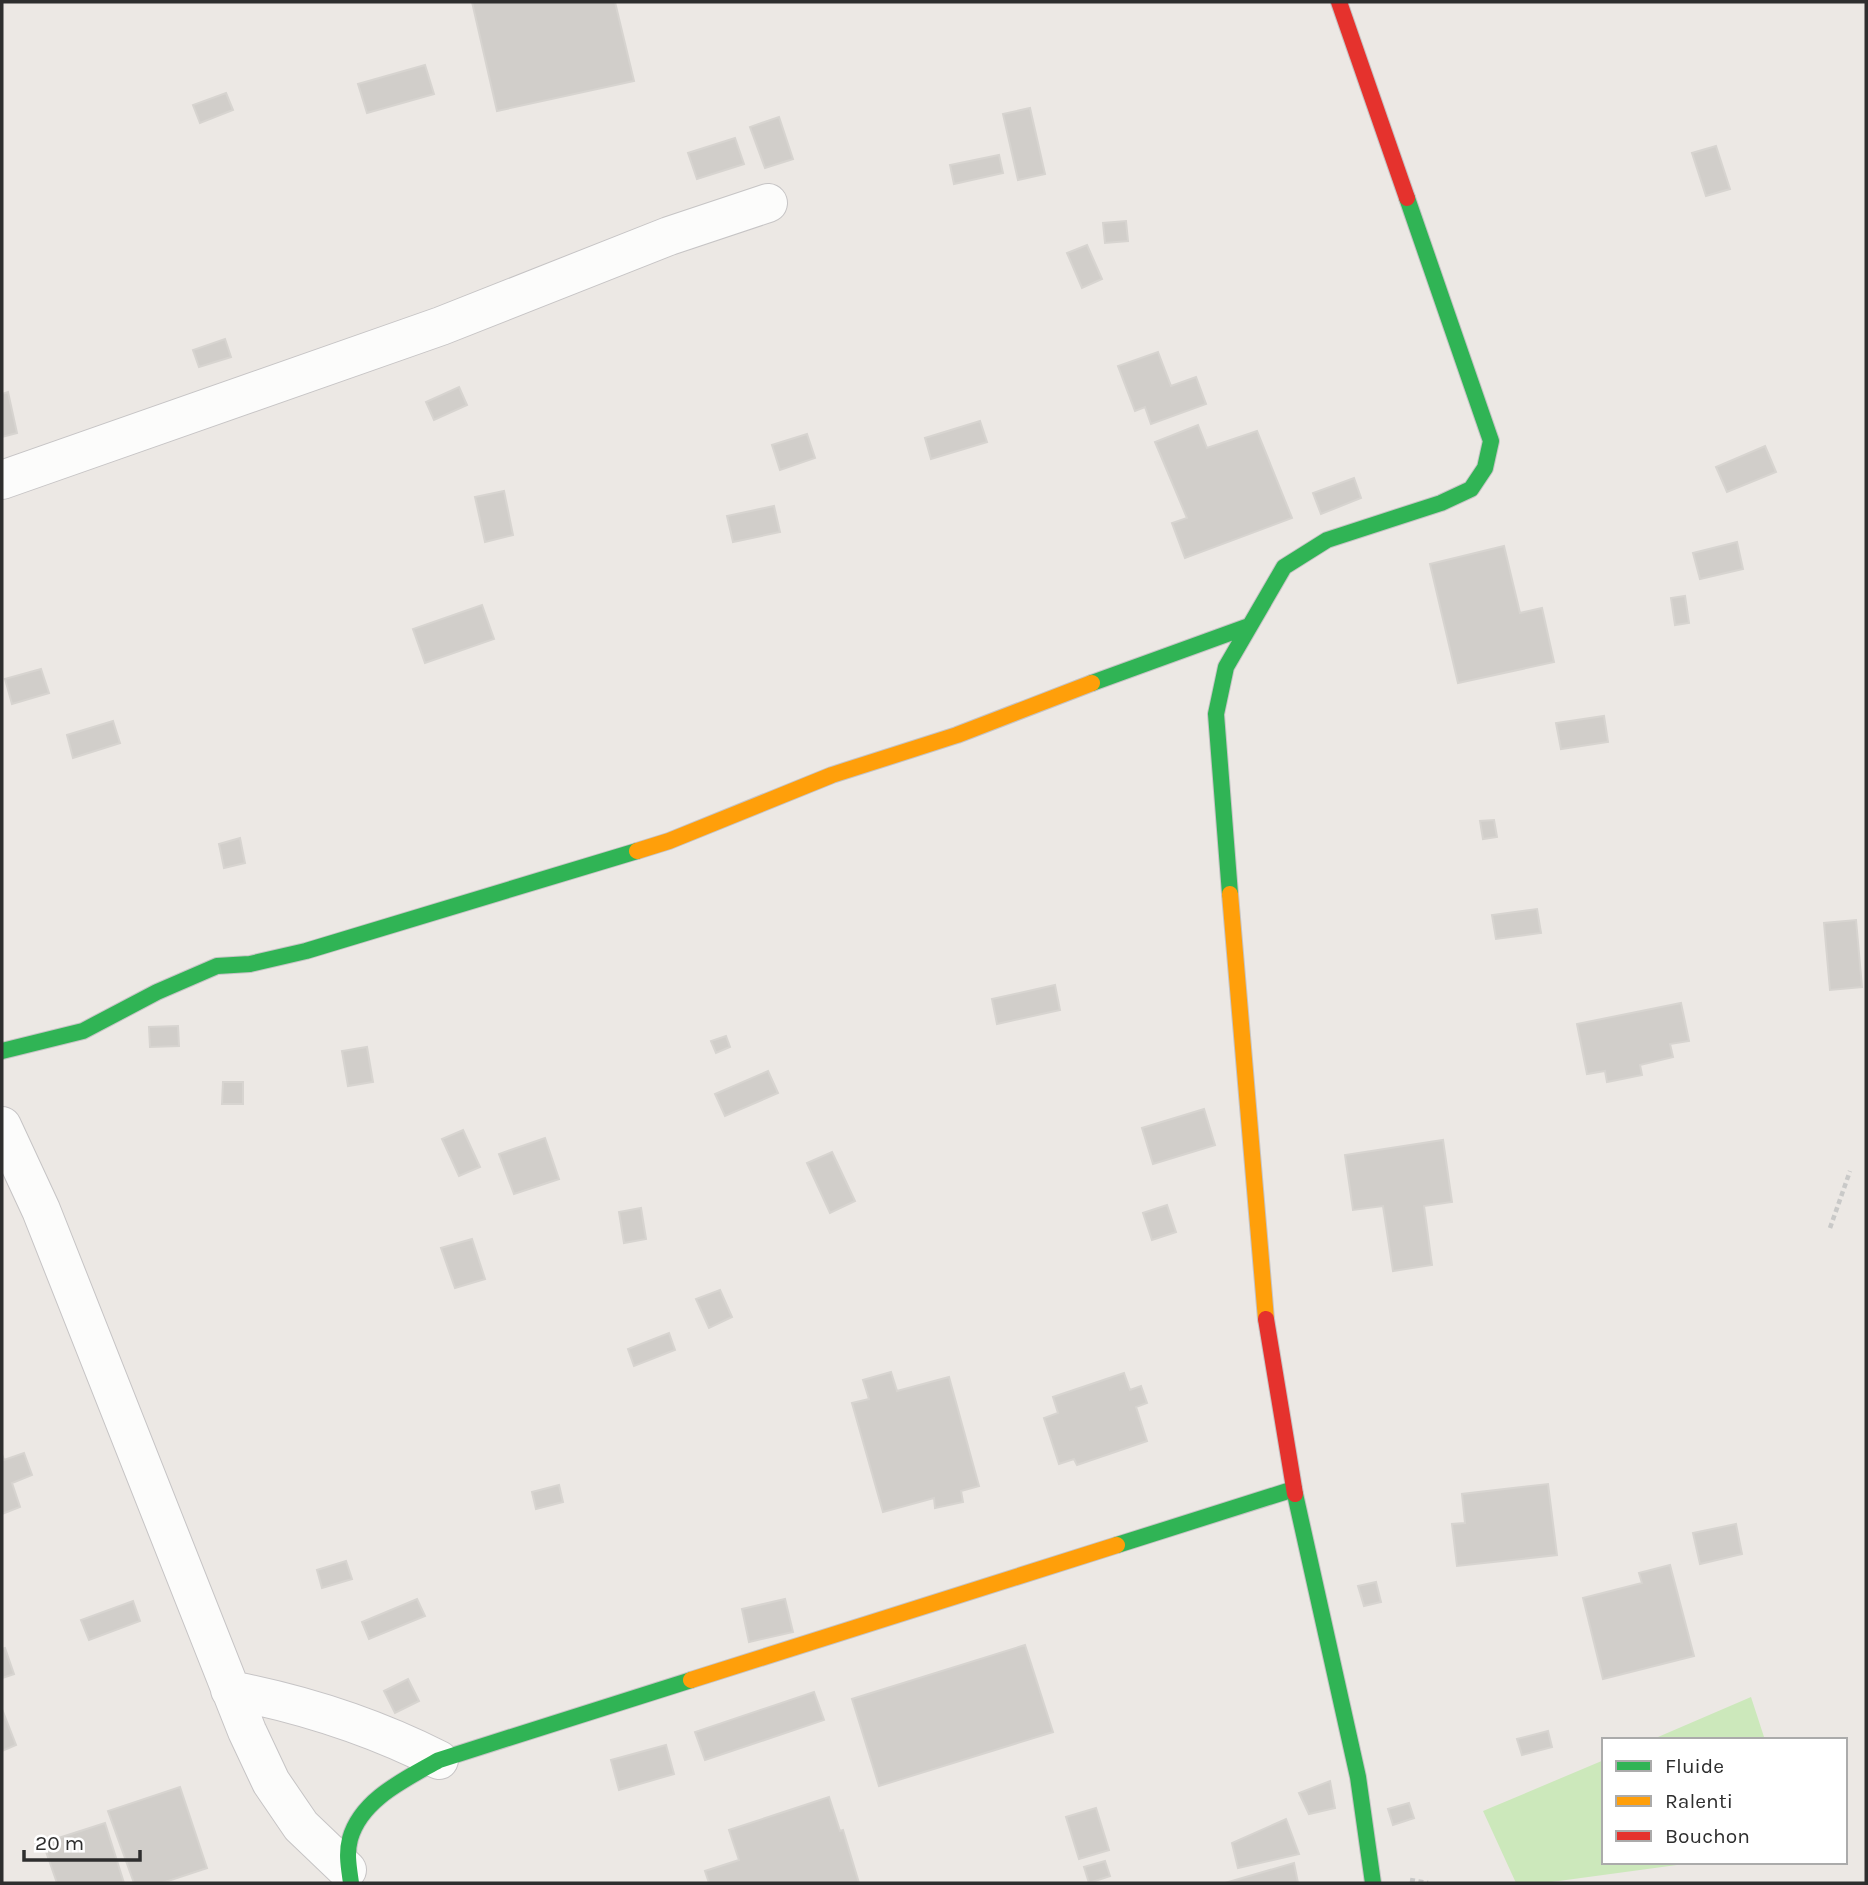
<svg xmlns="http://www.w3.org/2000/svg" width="1868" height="1885" font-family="Karla,sans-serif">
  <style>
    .green { fill: #cce8bb }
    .building { fill: #d1ceca; stroke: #d7d4d0; stroke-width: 2 }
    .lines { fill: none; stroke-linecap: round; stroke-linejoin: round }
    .street-casing { stroke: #c6c4c5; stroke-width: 40 }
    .fast-casing { stroke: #c6c4c5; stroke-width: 18 }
    .slow-casing { stroke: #c6c4c5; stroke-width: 18 }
    .jam-casing { stroke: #c6c4c5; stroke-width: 18 }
    .path { stroke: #c9c9c8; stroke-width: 4.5; stroke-dasharray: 5 3.5; stroke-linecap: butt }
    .street { stroke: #fcfcfb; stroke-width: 38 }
    .fast { stroke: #30b455; stroke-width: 16 }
    .slow { stroke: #ff9f0a; stroke-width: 16 }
    .jam { stroke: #e5322d; stroke-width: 16 }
  </style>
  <rect width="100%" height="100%" fill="#ece8e4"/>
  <path class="green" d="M1751,1697L1765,1740H1651Z
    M1604,1760V1862H1699L1544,1883H1516L1483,1811Z"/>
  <path class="building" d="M472,2H615L634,81L497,111Z
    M425,65L434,94L367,113L358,84Z
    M226,93L233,110L200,123L193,105Z
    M1030,108L1045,174L1018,180L1003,114Z
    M779,117L793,159L765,168L750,127Z
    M735,138L744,164L697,179L688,153Z
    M1716,146L1730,189L1706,196L1692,153Z
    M999,155L1003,173L954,184L950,165Z
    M1126,221L1128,241L1105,243L1103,223Z
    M1087,245L1102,279L1082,288L1067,253Z
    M225,339L231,357L199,367L193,350Z
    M1158,352L1171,386L1196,377L1206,404L1151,424L1145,407L1135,411L1118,366Z
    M459,387L467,405L434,420L426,402Z
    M8,392L17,433L2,437V394Z
    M980,421L987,442L931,459L925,438Z
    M1198,425L1207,448L1257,431L1292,518L1185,558L1172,523L1187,518L1155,442Z
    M807,434L815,458L780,470L772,445Z
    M1765,446L1776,472L1727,492L1716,467Z
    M1354,478L1361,498L1321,514L1313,493Z
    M504,491L513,535L485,542L475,497Z
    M774,506L780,532L733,542L727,516Z
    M1737,542L1743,569L1700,579L1693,553Z
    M1504,546L1520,613L1542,608L1554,662L1458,683L1430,564Z
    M1685,596L1689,623L1675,625L1671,598Z
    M482,605L494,639L425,663L413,629Z
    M41,669L49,693L12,704L5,679Z
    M1604,716L1608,742L1561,749L1556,723Z
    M113,721L120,743L73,758L67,735Z
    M1494,820L1497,837L1483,839L1480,821Z
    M240,838L245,863L224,868L219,844Z
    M1537,909L1541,933L1496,939L1492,915Z
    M1856,920L1862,987L1830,990L1824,923Z
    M1055,985L1060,1010L997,1024L992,999Z
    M1681,1003L1689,1041L1670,1044L1673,1057L1640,1065L1642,1075L1607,1082L1605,1071L1587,1074L1577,1024Z
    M178,1026L179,1046L150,1047L149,1027Z
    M726,1036L730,1047L716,1053L711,1041Z
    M367,1047L373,1082L348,1086L342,1051Z
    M768,1071L778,1093L725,1116L715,1094Z
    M223,1082H243V1104H222Z
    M1204,1109L1215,1145L1153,1164L1142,1128Z
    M463,1130L480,1167L459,1176L442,1139Z
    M545,1138L559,1179L514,1194L499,1154Z
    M1443,1140L1452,1202L1424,1206L1432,1265L1393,1271L1383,1206L1353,1210L1345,1155Z
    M832,1152L855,1201L830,1213L807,1163Z
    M1167,1205L1176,1232L1152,1240L1143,1213Z
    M641,1208L646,1239L624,1243L619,1212Z
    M472,1239L485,1279L455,1288L441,1248Z
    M720,1290L732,1317L709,1328L696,1299Z
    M669,1333L675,1350L634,1366L628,1349Z
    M891,1372L897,1391L949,1377L979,1486L961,1491L963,1502L935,1508L934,1498L883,1512L852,1403L869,1399L863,1380Z
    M1124,1373L1130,1390L1141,1386L1147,1403L1136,1407L1147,1441L1077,1465L1074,1459L1059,1464L1044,1418L1058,1413L1053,1397Z
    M24,1453L32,1475L12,1483L20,1507L2,1514V1454L4,1460Z
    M1548,1484L1557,1555L1457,1566L1452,1524L1465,1523L1462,1494Z
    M559,1485L563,1502L536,1509L532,1492Z
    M1736,1524L1742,1554L1700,1564L1693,1533Z
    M346,1561L352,1579L322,1588L317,1570Z
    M1670,1565L1694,1656L1603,1679L1583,1598L1642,1583L1639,1573Z
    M1376,1582L1381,1602L1364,1606L1358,1586Z
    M417,1599L425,1616L369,1639L362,1622Z
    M785,1599L793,1632L749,1642L742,1609Z
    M133,1601L140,1621L89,1640L81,1620Z
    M1025,1645L1053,1732L879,1786L852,1699Z
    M5,1648L14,1674L2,1678V1649Z
    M408,1679L419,1701L395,1713L384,1691Z
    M814,1692L824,1720L705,1760L695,1732Z
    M2,1709L16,1745L2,1751Z
    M1548,1731L1552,1747L1522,1755L1517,1739Z
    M666,1745L674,1774L619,1790L611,1760Z
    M1330,1781L1335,1808L1309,1814L1299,1793Z
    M180,1787L207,1868L162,1883H134L108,1811Z
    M829,1797L840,1831L843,1830L859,1883H709L705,1871L739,1860L729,1830Z
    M1409,1803L1414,1818L1393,1825L1388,1809Z
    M1096,1808L1109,1850L1079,1859L1066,1817Z
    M1286,1819L1299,1854L1238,1868L1232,1843Z
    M105,1823L124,1883H57L43,1843Z
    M1105,1861L1110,1876L1089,1883L1084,1867Z
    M1294,1863L1298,1883H1225Z"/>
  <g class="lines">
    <g class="street-casing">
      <path id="street" d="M2,480L441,326L669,236L768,203
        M2,1126L41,1210L247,1731L271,1782L301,1826L347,1870
        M230,1690C303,1704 372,1726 439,1760"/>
    </g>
    <g class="fast-casing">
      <path id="fast" d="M1092,683L1249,626
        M1230,894L1216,714L1226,667L1284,567L1327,540L1441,503L1471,489L1485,468L1491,441L1407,198
        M2,1051L83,1031L157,992L217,966L250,964L306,951L637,851
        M1295,1494L1358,1777L1373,1883
        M1117,1545L1294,1489
        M351,1883C349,1868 346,1854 350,1839C361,1799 406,1779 439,1760L691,1680"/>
    </g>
    <g class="slow-casing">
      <path id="slow" d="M637,851L669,841L832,775L957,735L1092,683
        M1230,894L1266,1319
        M691,1680L1117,1545"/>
    </g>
    <g class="jam-casing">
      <path id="jam" d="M1339,2L1407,198
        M1266,1319L1295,1494"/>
    </g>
    <path class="path" d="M1830,1228L1850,1171
      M1410,1880L1428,1883"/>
    <use href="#street" class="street"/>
    <use href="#fast" class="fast"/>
    <use href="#slow" class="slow"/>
    <use href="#jam" class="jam"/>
  </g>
  <rect width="1868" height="1885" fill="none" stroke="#2e2e2e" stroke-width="7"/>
  <rect x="1602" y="1738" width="245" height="126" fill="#ffffff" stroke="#ababab" stroke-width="2"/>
  <rect x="1616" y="1761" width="35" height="10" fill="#30b455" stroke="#ababab" stroke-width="2"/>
  <text x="1665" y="1773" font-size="21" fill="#2e2e2e">Fluide</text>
  <rect x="1616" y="1796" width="35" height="10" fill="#ff9f0a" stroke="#ababab" stroke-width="2"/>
  <text x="1665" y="1808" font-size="21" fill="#2e2e2e">Ralenti</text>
  <rect x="1616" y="1831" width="35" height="10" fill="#e5322d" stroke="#ababab" stroke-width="2"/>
  <text x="1665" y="1843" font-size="21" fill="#2e2e2e">Bouchon</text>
  <path d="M24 1850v10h116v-10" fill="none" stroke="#2e2e2e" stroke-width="3.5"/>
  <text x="35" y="1850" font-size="21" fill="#2e2e2e" stroke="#ffffff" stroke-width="5" paint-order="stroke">20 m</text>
</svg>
